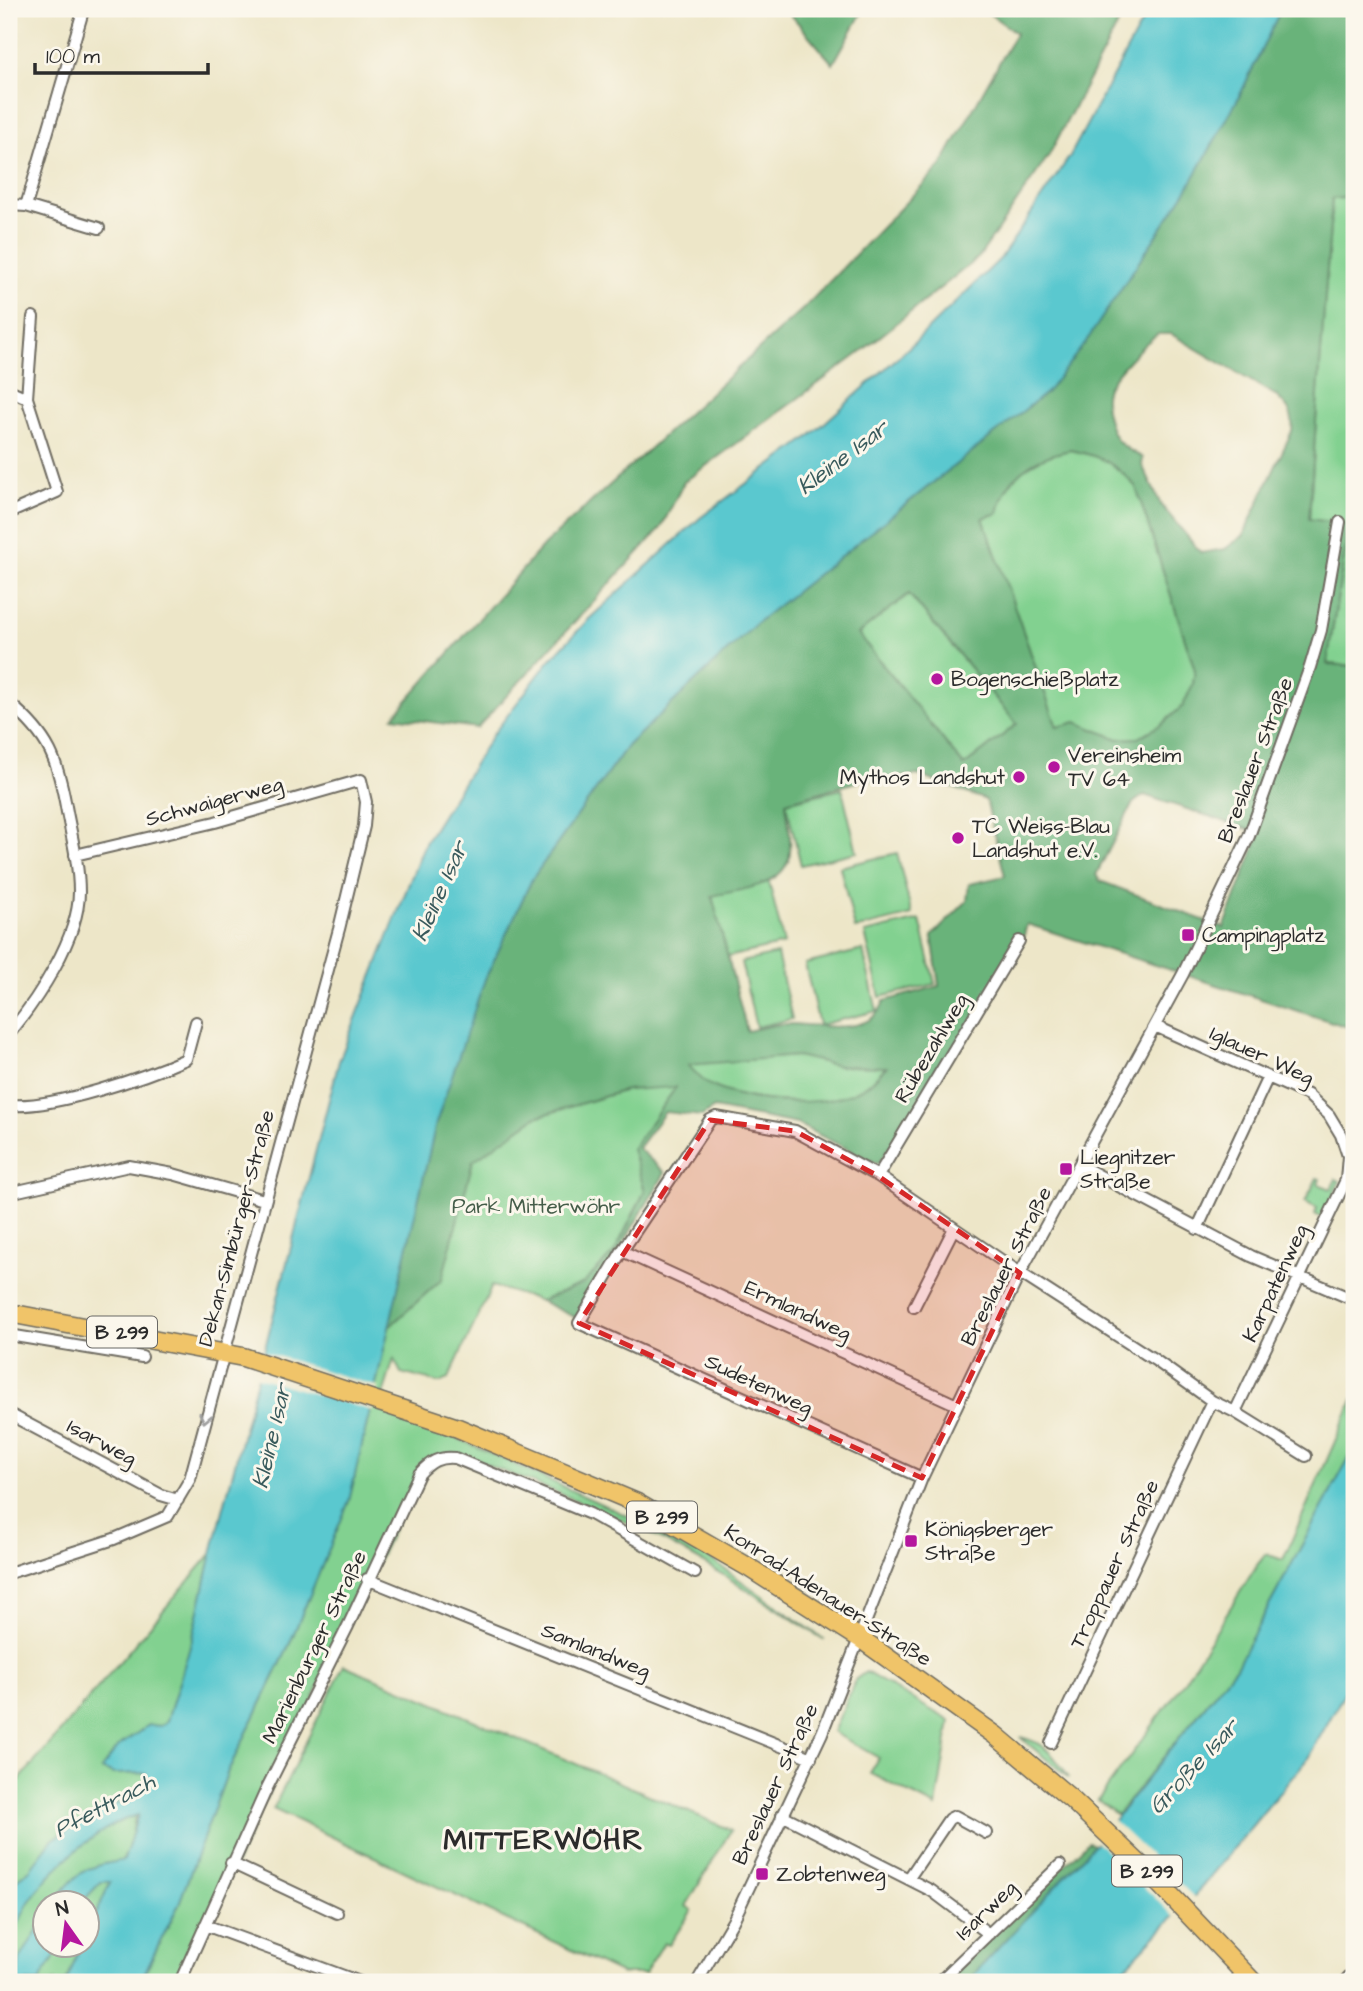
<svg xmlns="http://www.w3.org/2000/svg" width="1363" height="1991" font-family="'Architects Daughter',sans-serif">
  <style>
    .green { fill: #82d190; stroke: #567e5e; stroke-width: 2 }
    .forest { fill: #69b37a; stroke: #4a6f52; stroke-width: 2; fill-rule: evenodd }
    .water { fill: #5ac8cf; stroke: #427a7d; stroke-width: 2 }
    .pier { fill: #ede6c8 }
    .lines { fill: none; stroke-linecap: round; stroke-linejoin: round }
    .minor-casing { stroke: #6f6c62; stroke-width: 14 }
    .primary-casing { stroke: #6f6c62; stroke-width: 21 }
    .minor { stroke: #fff; stroke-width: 10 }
    .primary { stroke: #f0c469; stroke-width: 18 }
    .oneway { stroke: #a0a0a0 }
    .marked { fill: #d62828; fill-opacity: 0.2; stroke: #d62828; stroke-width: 5; stroke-dasharray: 14 9; stroke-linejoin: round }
    .poi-dot { fill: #b5179e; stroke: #fbf7ec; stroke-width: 2.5 }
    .labels { text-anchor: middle; stroke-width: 6; stroke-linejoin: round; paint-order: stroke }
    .shield { fill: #fbf7ec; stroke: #696865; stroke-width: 2 }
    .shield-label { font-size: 19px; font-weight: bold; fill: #2b2b2b }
    .poi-label { font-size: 21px; fill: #2b2b2b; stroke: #fbf7ec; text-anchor: start }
    .street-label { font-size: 21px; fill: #2b2b2b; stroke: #fbf7ec }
    .park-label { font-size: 21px; fill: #455d49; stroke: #fbf7ec }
    .water-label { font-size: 23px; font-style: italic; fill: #395a5c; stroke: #fbf7ec }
    .district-label { font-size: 28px; font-weight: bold; letter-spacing: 2px; fill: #2b2b2b; stroke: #fbf7ec }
  </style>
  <rect width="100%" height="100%" fill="#fbf7ec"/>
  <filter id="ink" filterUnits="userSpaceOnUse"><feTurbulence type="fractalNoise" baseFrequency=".0143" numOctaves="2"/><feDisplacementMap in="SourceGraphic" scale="14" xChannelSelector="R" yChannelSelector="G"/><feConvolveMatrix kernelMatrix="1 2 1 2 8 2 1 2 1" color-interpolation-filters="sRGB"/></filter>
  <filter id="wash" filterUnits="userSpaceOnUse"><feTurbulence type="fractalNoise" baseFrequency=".00686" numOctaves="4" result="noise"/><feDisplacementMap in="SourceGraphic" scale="28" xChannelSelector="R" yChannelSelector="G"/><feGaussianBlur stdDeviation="1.57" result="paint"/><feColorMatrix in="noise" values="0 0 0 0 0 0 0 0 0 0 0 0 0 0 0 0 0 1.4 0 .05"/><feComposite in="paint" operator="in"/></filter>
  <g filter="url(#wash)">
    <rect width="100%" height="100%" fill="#ede6c8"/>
    <path class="green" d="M1354,197V666L1327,664L1345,551L1340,522L1309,520L1332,199Z
      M1071,450C1103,457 1115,463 1136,487L1195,670L1193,684L1183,706L1162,724L1138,738L1118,739L1076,722L1057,728L983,518L998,513C1006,474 1034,457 1071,450Z
      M908,593L1017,724L964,766L858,634Z
      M842,789L857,852L801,865L786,802Z
      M897,853L912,915L855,929L840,867Z
      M769,882L784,944L727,957L712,896Z
      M920,920L935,984L880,997L865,933Z
      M863,950L877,1011L819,1025L805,964Z
      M777,954L792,1019L756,1027L741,962Z
      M797,1056L839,1066H886C874,1080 862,1091 843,1097C811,1107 742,1101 711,1086C702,1082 694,1071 687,1064Z
      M677,1086L632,1149L645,1191L614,1253L584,1283L541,1301L492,1286L449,1378L440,1383L401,1373L394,1359L379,1408L409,1416L689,1544L825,1640C767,1603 709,1563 647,1532C592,1504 533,1484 476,1460L455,1457L419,1474L180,1982H140L178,1906L228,1771L287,1650L349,1501L389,1327L442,1279L445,1119L536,1117L626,1090Z
      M1317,1178L1320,1179L1318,1184L1331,1189L1336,1179L1340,1181L1322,1218L1315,1214L1317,1208L1305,1202Z
      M1354,1398V1449L1236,1667L1117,1815L1098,1800L1182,1685L1257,1565L1266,1554L1283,1560Z
      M212,1553L193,1637L167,1721L161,1726L149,1725L119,1746L101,1769L114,1774L146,1773L149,1777L140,1789L130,1845L88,1933V1904H46V1946H81L66,1982H9V1792Z
      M344,1665L731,1830L686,1906L692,1910L669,1945L664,1943L644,1974H622L273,1809Z
      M866,1672L950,1721L936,1807L870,1773L879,1758L833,1732L856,1679Z
      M1020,1737C1045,1742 1055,1757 1069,1778Z"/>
    <path class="forest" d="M786,9H864L833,64Z
      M983,9H1126L1049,155L979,257L857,355L684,482L661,528L477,728L393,717L544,545L804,308L941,166L1016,33Z
      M1281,9H1354V197L1332,199L1309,519L1346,524L1345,551L1327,664L1354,666V1029L1027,924L1022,942L988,1004L878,1164L797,1124L714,1108L702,1116L665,1112L638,1148L665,1173L578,1319L541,1301L584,1283L614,1253L645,1191L632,1149L676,1087L626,1090L536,1117L473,1161L442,1279L389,1327L436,1123L458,1053L485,979L532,879L628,745L759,621L1047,392L1085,343L1188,188L1239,97ZM1158,334H1171L1275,395C1288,407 1294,413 1292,431L1243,536L1225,549L1201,553L1161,505L1142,465L1143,458C1135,453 1126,449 1120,443C1111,435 1102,403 1106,391C1112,376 1144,343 1158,334ZM1071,450C1103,457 1115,463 1136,487L1195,670L1193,684L1183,706L1162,724L1138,738L1118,739L1076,722L1057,727L983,518L998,513C1006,474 1034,457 1071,450ZM909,594L1017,724L964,766L858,634ZM918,775L986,800L1005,876L969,884L967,901L932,936L939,986L884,1001C871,1040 815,1023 785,1024C773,1024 759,1029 747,1031L712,896C736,890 781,888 789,858C793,842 787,818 786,802L860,781ZM1144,795L1260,833L1224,928L1100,881L1096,875L1133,803ZM797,1056L839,1066L886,1067C880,1073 874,1081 866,1086C828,1110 752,1104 712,1086C703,1083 695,1072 688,1065Z
      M1088,1842L1095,1844L967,1982H945Z"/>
    <path class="water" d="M1149,9H1281L1239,97L1188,188L1085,343L1047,392L759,621L628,745L532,879L485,979L436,1123L349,1501L287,1650L228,1771L178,1906L140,1982H66L81,1946H88V1933L110,1882H101L81,1903H54C79,1869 84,1868 124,1860L138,1815C99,1825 50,1869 29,1902C21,1916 15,1932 9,1947V1886L30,1869L52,1840L88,1817L138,1793L147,1783L146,1773L114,1774L101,1769L119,1746L149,1725L161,1726L167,1721L193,1637L212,1553L339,1061L425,843L491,737L550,660L589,619L700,518L809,437L915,342L1000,259L1070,156Z
      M1354,1449V1676L1308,1758L1196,1894L1111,1982H967L1095,1844L1236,1667Z
      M45,1917L46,1946H60C55,1960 46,1969 39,1982H16L20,1959Z"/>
    <path class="pier" d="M261,1351L378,1387L373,1411L254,1376Z
      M1110,1817L1196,1899L1177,1919L1094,1839Z"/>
  </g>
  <g filter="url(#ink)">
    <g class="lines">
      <g class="minor-casing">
        <path id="minor" d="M9,205L26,206L99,228
          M26,206L83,11L76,9
          M9,390L27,398L33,317
          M9,513L57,492L27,398
          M9,703C50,737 58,760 67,812C72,838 79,865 79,892C79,938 37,1000 9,1034
          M1155,1026L1308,1095L1329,1115L1341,1135L1348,1156L1346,1180L1235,1412
          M9,1105C53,1109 145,1077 186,1059L196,1022
          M1081,1166L1251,1256L1354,1300
          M878,1176L1019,941
          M9,1193L129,1166L173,1174L264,1200
          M1197,1229L1267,1079
          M622,1251L957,1405
          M914,1307L954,1228
          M9,1335L142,1357
          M9,1414L161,1495L178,1500
          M922,1478L579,1323L622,1251L710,1120L716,1117L795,1131L878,1176L1020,1273L1155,1360L1212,1401L1235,1412L1306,1456
          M9,1573L114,1539L168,1516L190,1479L339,929L364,826L366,802L361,780L215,822L75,855
          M367,1579L811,1758
          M1051,1743L1212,1401
          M782,1815L932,1891L989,1934
          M231,1863L337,1913
          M909,1878L949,1819L955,1816L986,1833
          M205,1925L360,1982
          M180,1982L267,1788L348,1626L419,1474C430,1462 439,1456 455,1458L590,1514L695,1573
          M697,1982L733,1921L822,1733L922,1478L1020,1273L1183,974L1249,836L1310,667L1321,630L1340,522
          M939,1982L1060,1865
          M1344,1982L1354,1971"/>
      </g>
      <g class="primary-casing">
        <path id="primary" d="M9,1313L243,1357L458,1428L637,1503L748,1567L861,1639L995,1735L1071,1799L1155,1879L1253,1982"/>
      </g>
      <use href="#minor" class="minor"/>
      <use href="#primary" class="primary"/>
    </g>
    <defs><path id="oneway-chevron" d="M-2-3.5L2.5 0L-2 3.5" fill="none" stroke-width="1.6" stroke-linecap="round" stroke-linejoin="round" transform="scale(1.75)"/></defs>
    <use class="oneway" href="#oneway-chevron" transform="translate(205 1418) rotate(102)"/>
  </g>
  <path class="marked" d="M710,1120L795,1131L878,1176L1020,1273L922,1478L579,1323Z"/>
  <g class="poi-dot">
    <circle cx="937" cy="679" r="7"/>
    <circle cx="1054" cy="767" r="7"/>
    <circle cx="1019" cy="777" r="7"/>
    <circle cx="958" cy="838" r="7"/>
    <rect x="1181" y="928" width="14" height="14" rx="3.5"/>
    <rect x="1059" y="1162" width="14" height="14" rx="3.5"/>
    <rect x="904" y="1534" width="14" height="14" rx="3.5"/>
    <rect x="755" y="1867" width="14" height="14" rx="3.5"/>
  </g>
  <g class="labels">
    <g class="shield">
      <rect x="87" y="1316.5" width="70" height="31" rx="5"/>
      <rect x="627" y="1501.5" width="70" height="31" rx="5"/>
      <rect x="1112" y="1855.5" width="70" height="31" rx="5"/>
    </g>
    <g class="shield-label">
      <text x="122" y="1339">B 299</text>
      <text x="662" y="1524">B 299</text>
      <text x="1147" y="1878">B 299</text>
    </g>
    <g class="poi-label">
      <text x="951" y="686">Bogenschießplatz</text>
      <text x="1068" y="762">Vereinsheim<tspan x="1068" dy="24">TV 64</tspan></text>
      <text x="1005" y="784" text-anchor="end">Mythos Landshut</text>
      <text x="972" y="833">TC Weiss-Blau<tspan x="972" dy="24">Landshut e.V.</tspan></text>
      <text x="1202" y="942">Campingplatz</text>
      <text x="1080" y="1164">Liegnitzer<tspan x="1080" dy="24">Straße</tspan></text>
      <text x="925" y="1536">Königsberger<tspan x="925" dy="24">Straße</tspan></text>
      <text x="776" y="1881">Zobtenweg</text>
    </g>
    <g class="street-label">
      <text transform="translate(1255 760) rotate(-69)" y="7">Breslauer Straße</text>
      <text transform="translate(214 801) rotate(-15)" y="7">Schwaigerweg</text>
      <text transform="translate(931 1048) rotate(-59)" y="7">Rübezahlweg</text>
      <text transform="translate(1262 1055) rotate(25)" y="7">Iglauer Weg</text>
      <text transform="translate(236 1228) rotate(-75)" y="7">Dekan-Simbürger-Straße</text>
      <text transform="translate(1006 1266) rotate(-63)" y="7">Breslauer Straße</text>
      <text transform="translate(1275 1283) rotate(-65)" y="7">Karpatenweg</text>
      <text transform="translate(798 1310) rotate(25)" y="7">Ermlandweg</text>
      <text transform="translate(759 1384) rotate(25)" y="7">Sudetenweg</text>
      <text transform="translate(102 1442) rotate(28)" y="7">Isarweg</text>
      <text transform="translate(1114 1564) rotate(-65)" y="7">Troppauer Straße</text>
      <text transform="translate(828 1595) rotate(33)" y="7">Konrad-Adenauer-Straße</text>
      <text transform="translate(314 1647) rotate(-64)" y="7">Marienburger Straße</text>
      <text transform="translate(596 1650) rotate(22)" y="7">Samlandweg</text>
      <text transform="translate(775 1784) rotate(-65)" y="7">Breslauer Straße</text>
      <text transform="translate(986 1910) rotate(-44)" y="7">Isarweg</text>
    </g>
    <g class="park-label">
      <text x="536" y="1213">Park Mitterwöhr</text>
    </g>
    <g class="water-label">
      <text transform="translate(842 457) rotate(-37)" y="8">Kleine Isar</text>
      <text transform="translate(439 891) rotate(-66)" y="8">Kleine Isar</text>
      <text transform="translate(271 1436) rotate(-77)" y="8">Kleine Isar</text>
      <text transform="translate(1193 1766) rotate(-47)" y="8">Große Isar</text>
      <text transform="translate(104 1805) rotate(-28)" y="8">Pfettrach</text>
    </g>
    <g class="district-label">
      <text x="544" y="1849">MITTERWÖHR</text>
    </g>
  </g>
  <rect width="1363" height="1991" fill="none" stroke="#fbf7ec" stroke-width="35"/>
  <g transform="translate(66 1924) rotate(346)"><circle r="33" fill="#fbf7ec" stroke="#a8a59f" stroke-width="2"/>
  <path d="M0-5L12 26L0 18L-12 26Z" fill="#b5179e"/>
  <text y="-10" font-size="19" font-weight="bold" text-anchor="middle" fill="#2b2b2b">N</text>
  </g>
  <path d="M35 63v10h173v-10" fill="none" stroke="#2b2b2b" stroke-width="3.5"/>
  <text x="46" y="63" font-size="21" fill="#2b2b2b" stroke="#fbf7ec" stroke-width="5" paint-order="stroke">100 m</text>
</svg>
